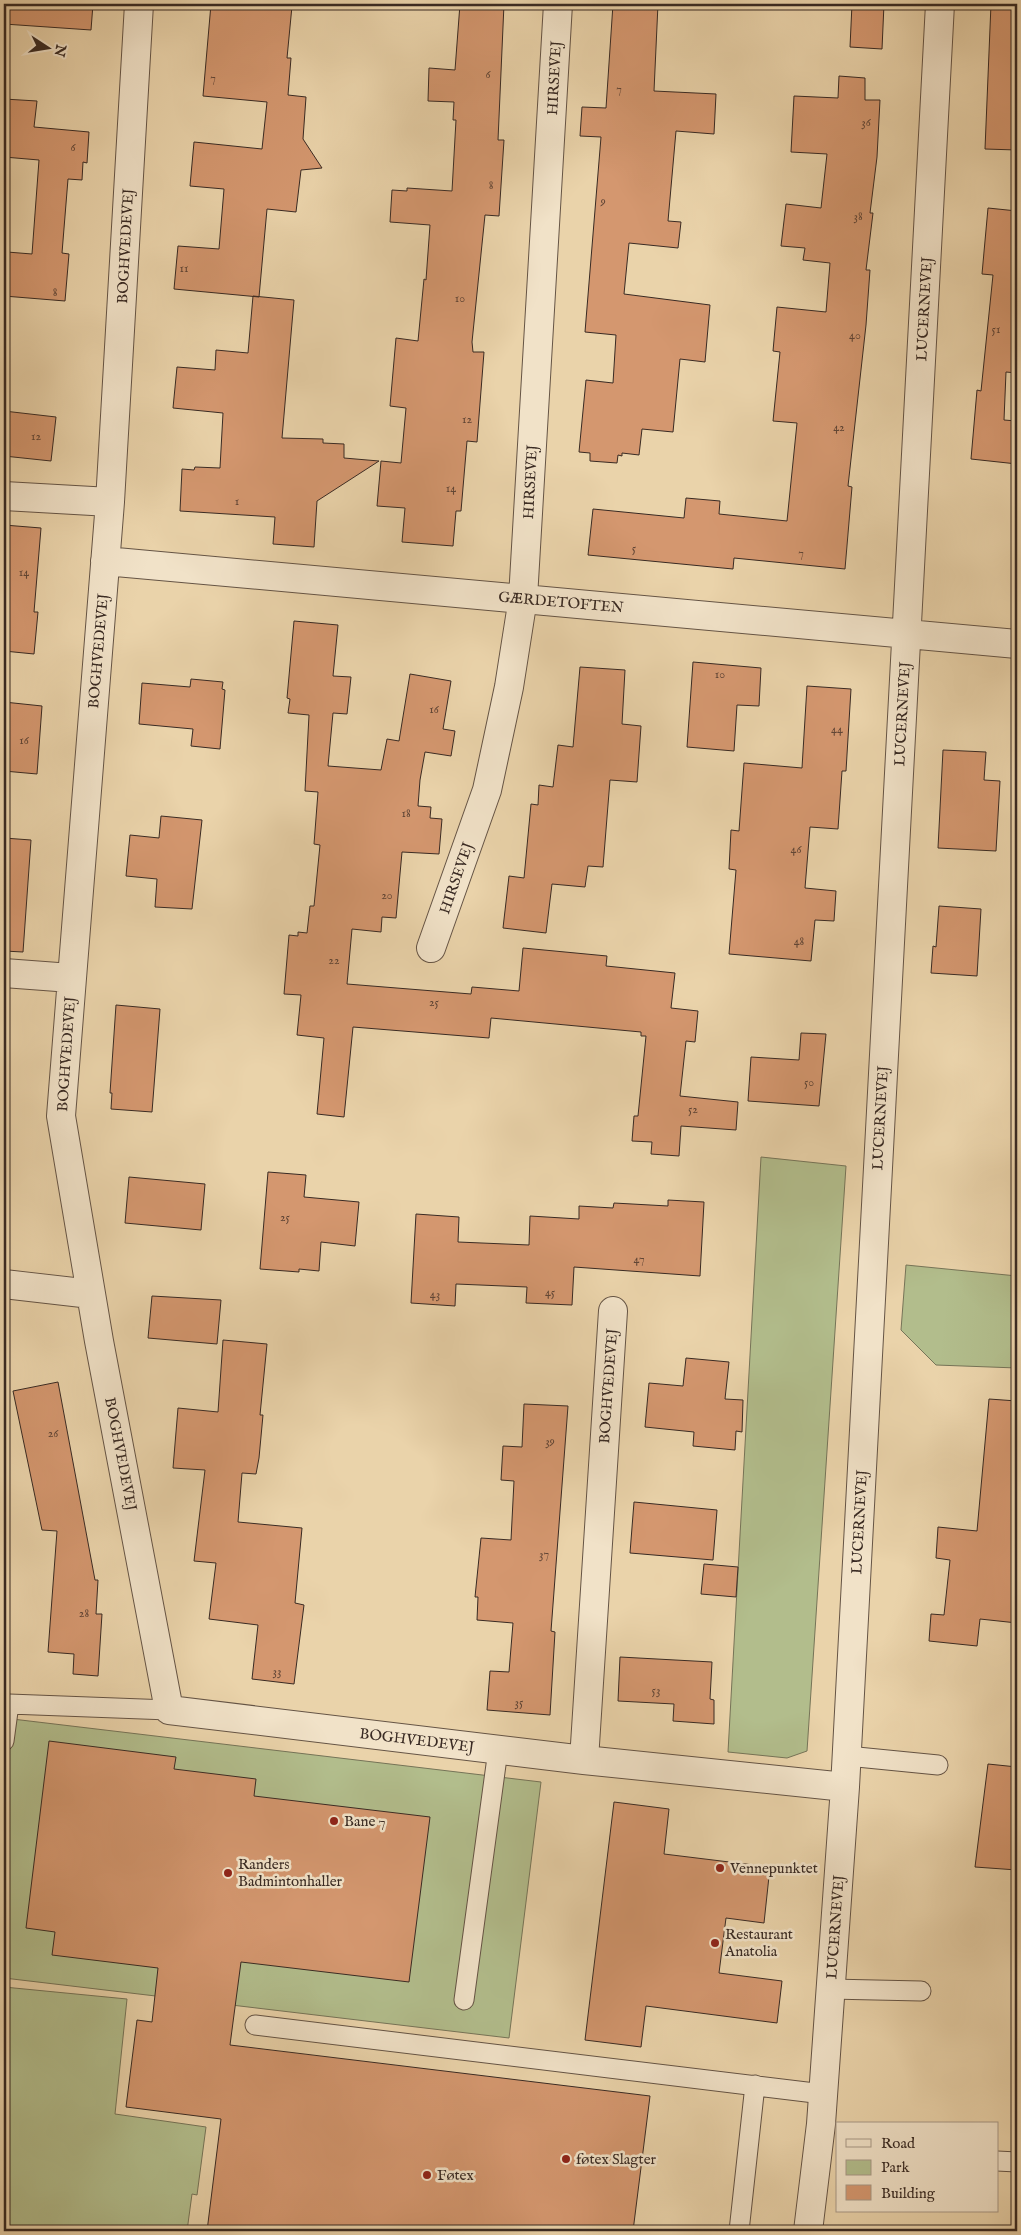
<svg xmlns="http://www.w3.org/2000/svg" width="1021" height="2235" font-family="'IM FELL English',serif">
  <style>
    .green { fill: #b2bd8c; stroke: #767458 }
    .building { fill: #d4976f; stroke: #392a23 }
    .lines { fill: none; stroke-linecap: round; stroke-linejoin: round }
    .lane-casing { stroke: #655445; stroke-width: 21 }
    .street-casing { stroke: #655445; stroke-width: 30 }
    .lane { stroke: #f1e2c8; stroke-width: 19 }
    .street { stroke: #f1e2c8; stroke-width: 28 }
    .poi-dot { fill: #8f2418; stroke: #f1e2c8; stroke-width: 2 }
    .labels { text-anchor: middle; stroke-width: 5; stroke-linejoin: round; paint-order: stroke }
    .number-label { font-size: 12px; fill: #604536 }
    .street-label { font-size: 15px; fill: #392a23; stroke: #f1e2c8 }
    .poi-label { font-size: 15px; fill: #392a23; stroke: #f1e2c8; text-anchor: start }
  </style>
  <rect width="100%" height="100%" fill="#ead3aa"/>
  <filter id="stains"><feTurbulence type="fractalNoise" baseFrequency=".004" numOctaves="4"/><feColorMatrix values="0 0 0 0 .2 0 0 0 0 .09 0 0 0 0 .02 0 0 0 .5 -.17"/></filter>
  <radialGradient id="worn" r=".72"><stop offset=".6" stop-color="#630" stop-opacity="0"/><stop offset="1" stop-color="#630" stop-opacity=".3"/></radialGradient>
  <path class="green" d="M761,1157L846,1166L807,1751L787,1758L728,1752Z
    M906,1265L1017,1276V1368L936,1365L901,1330Z
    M4,1718L541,1782L509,2038L4,1978Z
    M4,1987L127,1999L115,2114L206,2127L197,2195L192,2194L187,2231H4Z"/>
  <path class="building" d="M4,4H93L91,30L4,24Z
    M211,4H270L292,6L287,58H291L288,95L306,97L303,139L322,168L301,170L296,212L267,209L259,297L174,289L178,246L219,249L224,189L190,186L194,142L262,149L267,102L203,96Z
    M460,4H504L498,140H504L499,216L485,215L472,342L473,352H484L477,442L467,441L461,511H456L453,546L402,542L405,508L377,506L381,461L401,463L406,408L390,406L396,338L418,341L424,279L426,280L430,225L390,222L392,190L407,191V188L452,191L456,120H453L454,102L428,101L429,68L455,70Z
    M613,4H658L654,91L716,94L714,134L676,131L668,221L681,222L678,248L629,243L624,294L710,305L705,362L680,359L673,432L642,429L639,455L622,453V456L618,455L617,463L590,461V453L579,452L586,380L613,383L616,335L585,332L601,137L580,136L582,107L606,108Z
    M852,4H884L882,49L850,47Z
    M991,4H1017V150L985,149Z
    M839,76L865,78V100H880L877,157L870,213H873L866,270H870L866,325L848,486L852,487L845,569L734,558L733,569L588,555L593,509L684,518L686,498L720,501L719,514L787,521L797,423L773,421L780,352L773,351L777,307L826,312L830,263L803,260L805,248L781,246L786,204L821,208L827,154L791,152L794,96L838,98Z
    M4,99L37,101L34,127L89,132L87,163L83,162L82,180L68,179L62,253L69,254L65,301L4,296L7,252L32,254L39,160L4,157Z
    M988,208L1017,211V373L1006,372L1004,420L1017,421V464L971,459L977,390L981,391L993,275L982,274Z
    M253,296L294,300L282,438L323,439V443L344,444V458L379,461L317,501L314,547L273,544L275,517L180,511L182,469L194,470L195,467L220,468L223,413L173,408L177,367L215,370L216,350L248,353Z
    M4,411L56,417L51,461L4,456Z
    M4,525L41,528L34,612H38L34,654L4,651Z
    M294,621L338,625L333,676L351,677L347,714L333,713L328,766L381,770L387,739L399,741L410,674L451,681L443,729L455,731L451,756L425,752L420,780L418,806L431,807L430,818L442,819L439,854L402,852L396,918L382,917L381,932L352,929L347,984L471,994L472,987L519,991L523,948L607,956L606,966L675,973L671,1008L698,1011L695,1042L686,1041L680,1096L738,1102L736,1130L681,1126L679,1156L651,1154L652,1142L632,1141L634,1116H638L646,1036H641V1032L491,1018L489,1038L353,1027L344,1117L317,1114L324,1038L297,1035L301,995L284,994L289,935L298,936V932L307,933L310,906H314L320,845L314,844L318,792L305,791L309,715L288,713L290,699L287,698Z
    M693,662L761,668L759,706L737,705L734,751L687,747Z
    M580,667L625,670L622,724L641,726L637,782L610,780L603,867L588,866L585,887L552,884L546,933L503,928L509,876L524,878L531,804L538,805L539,785L553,787L558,745L573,747Z
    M191,679L223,682L222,689L225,690L220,749L191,746L193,729L139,724L142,683L190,687Z
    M807,686L851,689L846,771H842L838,829L810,827L805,888L836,891L834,921L815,920L811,961L729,954L736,870L729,869L731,830L739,831L744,763L802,768Z
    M4,702L42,706L37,774L4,771Z
    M943,750L986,752L984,780L1000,781L996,851L938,848Z
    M161,816L202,820L192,909L155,907L157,879L126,876L130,835L159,838Z
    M4,838L31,840L23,952L4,951Z
    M939,906L981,909L977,976L931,973L933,946L936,947Z
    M116,1005L160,1009L152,1112L111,1109L112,1093H110Z
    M801,1033L826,1034L819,1106L748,1101L751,1057L799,1060Z
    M268,1172L306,1175L304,1197L359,1202L355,1246L321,1242L319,1271L299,1269V1272L260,1269Z
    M129,1177L205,1184L201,1230L125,1223Z
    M668,1200L704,1202L700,1276L574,1267L572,1305L526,1303L527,1287L456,1284L455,1306L411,1303L416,1214L459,1217L458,1242L529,1245L530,1216L579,1219V1206L613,1208L614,1203L668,1206Z
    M152,1296L221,1300L217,1344L148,1338Z
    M223,1340L267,1344L260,1415H263L259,1458L256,1474L242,1473L238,1522L302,1528L295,1603L304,1605L294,1684L252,1679L258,1625L209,1619L216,1563L194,1561L205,1470L173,1468L178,1408L218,1412Z
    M686,1358L729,1362L725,1399L743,1400L742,1432L736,1431L735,1450L693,1446L694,1432L645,1427L649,1383L683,1386Z
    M58,1382L95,1580H98L96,1614H102L98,1676L73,1674L74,1654L48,1652L57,1531L42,1530L13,1391Z
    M989,1399L1017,1401V1623L980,1619L977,1646L929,1641L931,1614L944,1615L950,1560L936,1558L938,1527L977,1531Z
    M524,1404L568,1406L551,1631L555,1632L550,1715L487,1710L490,1671L509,1672L513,1623L477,1620L478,1597H475L481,1538L511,1540L514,1481L501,1480L503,1446L522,1447Z
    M634,1502L717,1510L713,1560L630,1553Z
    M704,1564L738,1567L736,1597L701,1594Z
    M620,1657L712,1662L710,1699L714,1700V1724L673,1721L674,1704L618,1701Z
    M49,1741L176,1757L174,1769L256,1779L254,1796L430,1817L409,1982L241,1962L230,2045L650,2096L633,2231H207L221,2119L126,2107L137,2020L152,2022L158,1968L52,1955L55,1932L26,1928Z
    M988,1764L1017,1767V1870L975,1867Z
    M614,1802L669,1809L664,1854L770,1867L764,1923L726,1918L719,1973L782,1981L777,2023L646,2006L641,2047L585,2040Z"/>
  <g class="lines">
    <g class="lane-casing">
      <path id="lane" d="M4,1741L9,1704L169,1710
        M847,1756L938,1765
        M830,1989L921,1991
        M464,2000L498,1750
        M255,2025L823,2094
        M997,2161L1017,2162
        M739,2231L755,2085"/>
    </g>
    <g class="street-casing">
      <path id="street" d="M139,4L110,502L61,1116L99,1341L169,1710L584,1760L845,1787
        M4,496L110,502
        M105,561L1017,644
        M431,948L487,790L509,687L523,598L558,4
        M4,973L71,978
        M4,1284L91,1294
        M584,1760L613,1311
        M808,2231L821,2124L845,1787L940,4"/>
    </g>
    <use href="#lane" class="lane"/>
    <use href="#street" class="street"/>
  </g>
  <g class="poi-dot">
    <circle cx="334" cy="1821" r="5"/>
    <circle cx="720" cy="1868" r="5"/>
    <circle cx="228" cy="1873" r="5"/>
    <circle cx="715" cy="1943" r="5"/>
    <circle cx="566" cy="2159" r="5"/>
    <circle cx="427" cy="2175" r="5"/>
  </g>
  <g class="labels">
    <g class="number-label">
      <text x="488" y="78">6</text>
      <text x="213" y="82">7</text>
      <text x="619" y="93">7</text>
      <text x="866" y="126">36</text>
      <text x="73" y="151">6</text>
      <text x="491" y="189">8</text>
      <text x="603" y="205">9</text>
      <text x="858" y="220">38</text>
      <text x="184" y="272">11</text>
      <text x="55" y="296">8</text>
      <text x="460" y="302">10</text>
      <text x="996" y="333">51</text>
      <text x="855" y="339">40</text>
      <text x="467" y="423">12</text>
      <text x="839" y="431">42</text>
      <text x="36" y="440">12</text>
      <text x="451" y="492">14</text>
      <text x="237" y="505">1</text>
      <text x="634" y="552">5</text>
      <text x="801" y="557">7</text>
      <text x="24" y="576">14</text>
      <text x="720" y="678">10</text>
      <text x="434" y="713">16</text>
      <text x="837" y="733">44</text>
      <text x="24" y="744">16</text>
      <text x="406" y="817">18</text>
      <text x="796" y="853">46</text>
      <text x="387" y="899">20</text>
      <text x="799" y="945">48</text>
      <text x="334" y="964">22</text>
      <text x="434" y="1006">25</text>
      <text x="809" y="1086">50</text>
      <text x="693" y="1113">52</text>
      <text x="285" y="1221">25</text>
      <text x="639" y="1263">47</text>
      <text x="550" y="1296">45</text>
      <text x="435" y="1298">43</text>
      <text x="53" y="1437">26</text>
      <text x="550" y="1445">39</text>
      <text x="544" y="1558">37</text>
      <text x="84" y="1617">28</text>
      <text x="277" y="1675">33</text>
      <text x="656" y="1694">53</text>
      <text x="519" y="1706">35</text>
    </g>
    <g class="street-label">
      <text transform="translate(554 78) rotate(-87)" y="5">HIRSEVEJ</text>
      <text transform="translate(125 246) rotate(-87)" y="5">BOGHVEDEVEJ</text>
      <text transform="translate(924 309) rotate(-87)" y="5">LUCERNEVEJ</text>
      <text transform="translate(530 482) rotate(-87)" y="5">HIRSEVEJ</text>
      <text transform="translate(561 602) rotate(5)" y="5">GÆRDETOFTEN</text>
      <text transform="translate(98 651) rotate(-85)" y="5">BOGHVEDEVEJ</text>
      <text transform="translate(902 714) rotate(-87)" y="5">LUCERNEVEJ</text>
      <text transform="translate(456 878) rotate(-71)" y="5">HIRSEVEJ</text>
      <text transform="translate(66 1054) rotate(-86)" y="5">BOGHVEDEVEJ</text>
      <text transform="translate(880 1118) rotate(-87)" y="5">LUCERNEVEJ</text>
      <text transform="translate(608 1386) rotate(-86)" y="5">BOGHVEDEVEJ</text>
      <text transform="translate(121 1454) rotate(79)" y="5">BOGHVEDEVEJ</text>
      <text transform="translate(859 1522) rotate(-87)" y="5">LUCERNEVEJ</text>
      <text transform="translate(417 1740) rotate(7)" y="5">BOGHVEDEVEJ</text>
      <text transform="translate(835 1927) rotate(-86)" y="5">LUCERNEVEJ</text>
    </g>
    <g class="poi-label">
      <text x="344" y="1826">Bane 7</text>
      <text x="238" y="1869">Randers<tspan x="238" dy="17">Badmintonhaller</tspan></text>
      <text x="730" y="1873">Vennepunktet</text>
      <text x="725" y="1939">Restaurant<tspan x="725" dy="17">Anatolia</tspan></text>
      <text x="576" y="2164">føtex Slagter</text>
      <text x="437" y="2180">Føtex</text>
    </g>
  </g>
  <rect width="1021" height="2235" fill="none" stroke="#ead3aa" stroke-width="20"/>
  <rect x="5" y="5" width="1011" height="2225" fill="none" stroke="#392a23" stroke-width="2.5"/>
  <rect x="10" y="10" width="1001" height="2215" fill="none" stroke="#392a23"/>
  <rect x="836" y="2122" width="162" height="90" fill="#f1e2c8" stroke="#a79886"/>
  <rect x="846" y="2139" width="25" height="8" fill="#f1e2c8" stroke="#a79886"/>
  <text x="881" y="2148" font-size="15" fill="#392a23">Road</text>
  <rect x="846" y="2160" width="25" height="15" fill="#b2bd8c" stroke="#a79886"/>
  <text x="881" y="2172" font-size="15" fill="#392a23">Park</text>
  <rect x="846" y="2185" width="25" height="15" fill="#d4976f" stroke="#a79886"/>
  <text x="881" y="2198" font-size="15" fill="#392a23">Building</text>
  <g transform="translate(48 48) rotate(102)" stroke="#f1e2c8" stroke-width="4" paint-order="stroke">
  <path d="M0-4L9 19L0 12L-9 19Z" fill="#392a23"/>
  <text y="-8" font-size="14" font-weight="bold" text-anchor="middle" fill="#392a23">N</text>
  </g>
  <rect width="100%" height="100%" filter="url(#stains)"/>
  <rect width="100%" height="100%" fill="url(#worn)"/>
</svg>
